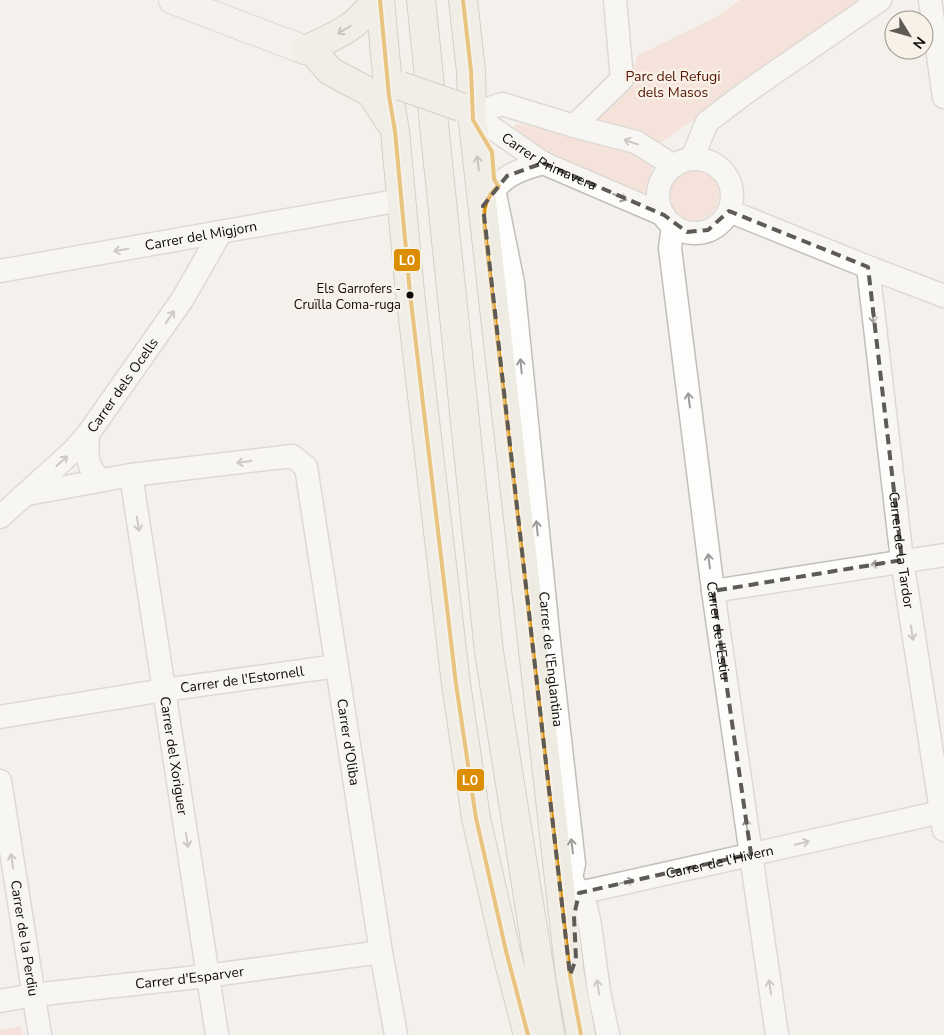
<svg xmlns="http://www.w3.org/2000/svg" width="944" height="1035" font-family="'Nunito Sans',sans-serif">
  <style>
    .green { fill: #f6d3c7 }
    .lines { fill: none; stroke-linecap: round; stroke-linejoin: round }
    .street-casing { stroke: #c2bebb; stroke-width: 25 }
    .secondary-casing { stroke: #c2bebb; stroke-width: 30 }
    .primary-casing { stroke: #afaa99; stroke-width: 30 }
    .street { stroke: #fdfdfc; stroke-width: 22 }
    .secondary { stroke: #f5f3ef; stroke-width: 28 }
    .primary { stroke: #eeebe2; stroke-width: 28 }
    .primary-bridge-casing { stroke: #afaa99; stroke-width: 30; stroke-linecap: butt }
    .primary-bridge { stroke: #eeebe2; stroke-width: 28 }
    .bus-1-casing { stroke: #f8f1e7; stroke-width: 8 }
    .bus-1 { stroke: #db8e01; stroke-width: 4 }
    .oneway { stroke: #94918b }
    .oneway2 { stroke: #9d9c9a }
    .marked { fill: none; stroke: #5e5b57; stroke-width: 4; stroke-dasharray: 10 6; stroke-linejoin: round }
    .bus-dot { fill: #0d0b08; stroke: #f8f1e7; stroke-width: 2 }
    .labels { text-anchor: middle; stroke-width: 5; stroke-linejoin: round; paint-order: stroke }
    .bus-label { font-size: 13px; fill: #0d0b08; stroke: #f8f1e7; text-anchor: end }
    .park-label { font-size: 14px; fill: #541402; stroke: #f8f1e7 }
    .street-label { font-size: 14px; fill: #0d0b08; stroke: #f8f1e7 }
    .line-badge { stroke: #f8f1e7; stroke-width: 2 }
    .badge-label { font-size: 14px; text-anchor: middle; font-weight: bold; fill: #fff }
  </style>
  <rect width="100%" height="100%" fill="#f4f0eb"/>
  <path class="green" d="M740,0H866L656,146L592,122L630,89L637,56L716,17Z
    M516,124C551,128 626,144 652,166L647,190L630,197L561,162L511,132Z
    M669 195a25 25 0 1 1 50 0a25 25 0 1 1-50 0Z
    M20,1026L23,1035H0V1030Z"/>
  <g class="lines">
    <g class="street-casing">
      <g id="street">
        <path d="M930,0L944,97"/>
        <path id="s1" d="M472,114L543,163L664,215"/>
        <path d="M472,114L502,104L574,126L636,142L674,166"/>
        <path d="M574,126L622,79L615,0"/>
        <path d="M692,159L707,122L748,91L880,0"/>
        <circle cx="695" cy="196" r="37"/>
        <path id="s2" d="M494,189L513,283L549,642L574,864L571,878L586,907L590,925L599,992L608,1035"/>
        <path d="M486,201C502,176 515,171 543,163"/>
        <path d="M729,211L868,267L944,296"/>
        <path id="s3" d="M673,225L670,248L713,591L777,1035"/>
        <path id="s4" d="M868,267L902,560L944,830"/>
        <path id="s5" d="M0,271L401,200"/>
        <path d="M88,434C87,454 85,466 101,480"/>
        <path id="s6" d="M131,475L217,1035"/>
        <path id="s7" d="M27,494L131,475L292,456L306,467L381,952L396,1035"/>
        <path id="s8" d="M0,517L72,452L88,434L182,300L221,232"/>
        <path d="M713,591L944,555"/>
        <path id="s9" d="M0,717L164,690L337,666"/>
        <path id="s10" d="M0,781L40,1035"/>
        <path id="s11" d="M579,893L941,812"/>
        <path id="s12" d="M0,1001L33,995L207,976L381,952"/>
      </g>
    </g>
    <g class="secondary-casing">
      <path id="secondary" d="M173,0L305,50"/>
    </g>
    <g class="primary-casing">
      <path id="primary" d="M380,0L389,96L395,131L410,293L456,684L476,818L506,951L528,1035
        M421,0L489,652L550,1035
        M463,0L471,71L472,114L570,975L581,1035
        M305,50C331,38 360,27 374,0
        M315,54L330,71L371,93L389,121"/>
    </g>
    <use href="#street" class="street"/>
    <use href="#secondary" class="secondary"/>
    <use href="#primary" class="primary"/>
    <g class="primary-bridge-casing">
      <path id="primary-bridge" d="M401,86L461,107"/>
    </g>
    <use href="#primary-bridge" class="primary-bridge"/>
    <g class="bus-1-casing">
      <path id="bus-1" d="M380,0L389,96L395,131L410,293L456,684L476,818L506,951L528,1035
        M463,0L471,71L473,120L492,152L494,179L498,186C487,196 483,206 484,222L570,975L581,1035"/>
    </g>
    <use href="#bus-1" class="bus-1"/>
  </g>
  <defs><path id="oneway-shaft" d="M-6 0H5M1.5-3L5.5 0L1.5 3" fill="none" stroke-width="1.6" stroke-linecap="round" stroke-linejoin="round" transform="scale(1.25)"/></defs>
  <g class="oneway">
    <use href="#oneway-shaft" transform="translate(344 30) rotate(149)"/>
    <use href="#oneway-shaft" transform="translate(478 163) rotate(-97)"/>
  </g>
  <g class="oneway2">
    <use href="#oneway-shaft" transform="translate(631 142) rotate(-161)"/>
    <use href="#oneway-shaft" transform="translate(620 197) rotate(24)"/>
    <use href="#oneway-shaft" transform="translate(121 250) rotate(170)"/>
    <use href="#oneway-shaft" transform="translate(873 316) rotate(83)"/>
    <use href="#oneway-shaft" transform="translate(170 317) rotate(-55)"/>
    <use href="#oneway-shaft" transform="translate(521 366) rotate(-96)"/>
    <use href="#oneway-shaft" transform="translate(689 400) rotate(-97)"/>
    <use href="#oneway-shaft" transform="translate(62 461) rotate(-42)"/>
    <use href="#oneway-shaft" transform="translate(244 462) rotate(173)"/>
    <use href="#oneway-shaft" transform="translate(138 524) rotate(81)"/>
    <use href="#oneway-shaft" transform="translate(537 528) rotate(-96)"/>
    <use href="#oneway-shaft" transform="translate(709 561) rotate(-97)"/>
    <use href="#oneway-shaft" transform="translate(878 564) rotate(171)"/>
    <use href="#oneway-shaft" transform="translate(912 633) rotate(81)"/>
    <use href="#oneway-shaft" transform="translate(747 826) rotate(-98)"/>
    <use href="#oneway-shaft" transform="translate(187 840) rotate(81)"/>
    <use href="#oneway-shaft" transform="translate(802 843) rotate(-13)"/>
    <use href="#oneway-shaft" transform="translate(572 846) rotate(-97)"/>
    <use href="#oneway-shaft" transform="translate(12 861) rotate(-99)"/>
    <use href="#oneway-shaft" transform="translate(627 882) rotate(-13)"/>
    <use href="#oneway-shaft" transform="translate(598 987) rotate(-98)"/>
    <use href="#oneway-shaft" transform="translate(770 987) rotate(-98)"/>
  </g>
  <path d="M0 0H944V1035H0ZM543,163L664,215L687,232L708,230L729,211L868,267L902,560L713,591L751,854L579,893L574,916L576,959L570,975L483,206L507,176Z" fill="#f4f0eb" fill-opacity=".55" fill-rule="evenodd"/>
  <path class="marked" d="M543,163L664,215L687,232L708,230L729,211L868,267L902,560L713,591L751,854L579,893L574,916L576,959L570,975L483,206L507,176Z"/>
  <circle class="bus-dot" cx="410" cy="295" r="4.5"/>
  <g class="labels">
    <g class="bus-label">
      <text x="401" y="293">Els Garrofers -<tspan x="401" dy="16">Cruïlla Coma-ruga</tspan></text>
    </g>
    <g class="park-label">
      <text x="673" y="81">Parc del Refugi<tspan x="673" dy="16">dels Masos</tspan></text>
    </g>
    <g class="street-label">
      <text dy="5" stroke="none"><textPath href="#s1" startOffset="91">Carrer Primavera</textPath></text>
      <text dy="5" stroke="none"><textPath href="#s5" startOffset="204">Carrer del Migjorn</textPath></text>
      <text dy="5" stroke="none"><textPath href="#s8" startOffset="181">Carrer dels Ocells</textPath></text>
      <text dy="5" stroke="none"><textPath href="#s4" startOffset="285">Carrer de la Tardor</textPath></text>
      <text dy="5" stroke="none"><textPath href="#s3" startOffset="409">Carrer de l'Estiu</textPath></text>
      <text dy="5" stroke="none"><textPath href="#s2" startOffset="474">Carrer de l'Englantina</textPath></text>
      <text dy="5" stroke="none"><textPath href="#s9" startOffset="245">Carrer de l'Estornell</textPath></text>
      <text dy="5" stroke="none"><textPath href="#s7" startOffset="564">Carrer d'Oliba</textPath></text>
      <text dy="5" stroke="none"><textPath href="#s6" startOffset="284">Carrer del Xoriguer</textPath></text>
      <text dy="5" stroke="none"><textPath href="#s11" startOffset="144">Carrer de l'Hivern</textPath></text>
      <text dy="5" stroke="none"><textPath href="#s10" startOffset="159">Carrer de la Perdiu</textPath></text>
      <text dy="5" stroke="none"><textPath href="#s12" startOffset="191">Carrer d'Esparver</textPath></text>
    </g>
  </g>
  <g class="line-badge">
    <rect x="393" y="248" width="28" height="24" rx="5" fill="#db8e01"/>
    <rect x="456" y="768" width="29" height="24" rx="5" fill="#db8e01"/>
  </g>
  <g class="badge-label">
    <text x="407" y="265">L0</text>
    <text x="470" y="785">L0</text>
  </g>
  <g transform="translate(909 35) rotate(127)"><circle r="24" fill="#f8f1e7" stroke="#9a958e"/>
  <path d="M0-4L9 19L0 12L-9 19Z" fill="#5e5b57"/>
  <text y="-8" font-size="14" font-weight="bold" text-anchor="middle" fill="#0d0b08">N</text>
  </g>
</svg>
